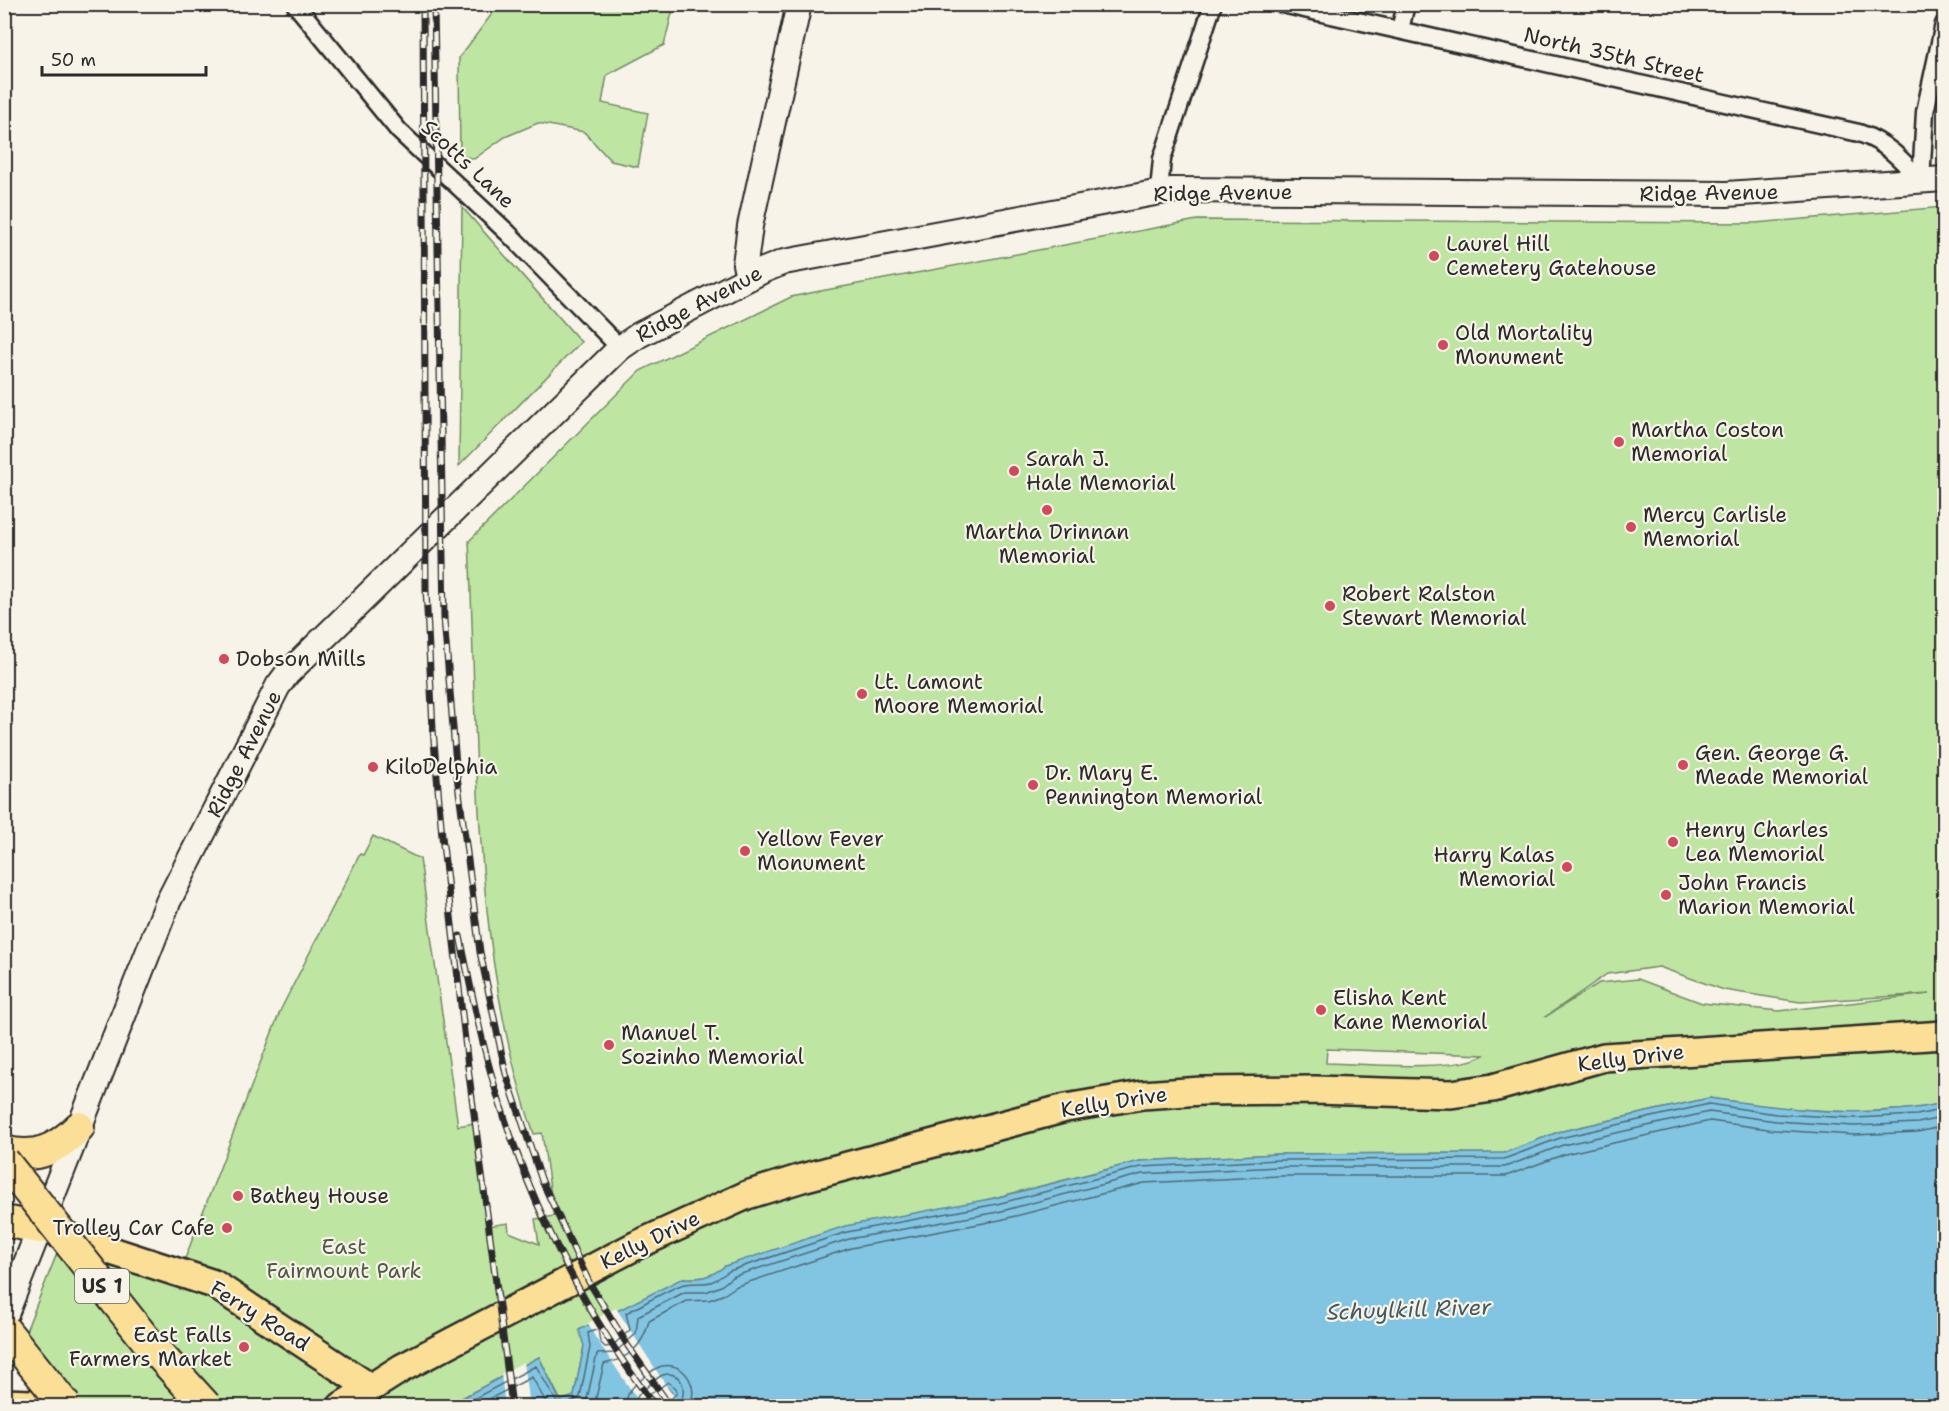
<svg xmlns="http://www.w3.org/2000/svg" width="1949" height="1411" font-family="'Shantell Sans',sans-serif">
  <style>
    .green { fill: #bee6a2; stroke: #748866; stroke-width: 1.5; fill-rule: evenodd }
    .water { fill: #82c5e3; stroke: #5f8799; stroke-width: 1.5 }
    .pier { fill: #f7f3e8 }
    .lines { fill: none; stroke-linecap: round; stroke-linejoin: round }
    .shore { stroke: #4e6975; stroke-width: 1.5 }
    .street-casing { stroke: #2b2b2b; stroke-width: 21 }
    .secondary-casing { stroke: #2b2b2b; stroke-width: 28 }
    .primary-casing { stroke: #2b2b2b; stroke-width: 32 }
    .highway-casing { stroke: #2b2b2b; stroke-width: 34 }
    .street { stroke: #f7f3e8; stroke-width: 16 }
    .secondary { stroke: #f7f3e8; stroke-width: 24 }
    .primary { stroke: #fbdf96; stroke-width: 27 }
    .highway { stroke: #fbdf96; stroke-width: 30 }
    .rail-casing { stroke: #2b2b2b; stroke-width: 7 }
    .rail { stroke: #f7f3e8; stroke-width: 4.5; stroke-dasharray: 14; stroke-linecap: butt }
    .highway-bridge-casing { stroke: #2b2b2b; stroke-width: 34; stroke-linecap: butt }
    .highway-bridge { stroke: #fbdf96; stroke-width: 30 }
    .poi-dot { fill: #d1495b; stroke: #f7f3e8; stroke-width: 2 }
    .labels { text-anchor: middle; stroke-width: 4.5; stroke-linejoin: round; paint-order: stroke }
    .shield { fill: #f7f3e8; stroke: #686764; stroke-width: 1.5 }
    .shield-label { font-size: 20px; font-weight: bold; fill: #2b2b2b }
    .street-label { font-size: 21px; fill: #2b2b2b; stroke: #f7f3e8 }
    .poi-label { font-size: 21px; fill: #2b2b2b; stroke: #f7f3e8; text-anchor: start }
    .park-label { font-size: 21px; fill: #505a49; stroke: #f7f3e8 }
    .water-label { font-size: 22px; font-style: italic; fill: #455962; stroke: #f7f3e8 }
  </style>
  <rect width="100%" height="100%" fill="#f7f3e8"/>
  <filter id="ink" filterUnits="userSpaceOnUse"><feTurbulence type="fractalNoise" baseFrequency=".0167" numOctaves="2"/><feDisplacementMap in="SourceGraphic" scale="12" xChannelSelector="R" yChannelSelector="G"/><feConvolveMatrix kernelMatrix="1 2 1 2 8 2 1 2 1" color-interpolation-filters="sRGB"/></filter>
  <g filter="url(#ink)">
    <path class="green" d="M502,5H674L664,45L607,75L602,103L648,113L638,167L611,161L584,132L538,123L505,137L474,159L460,155L459,58L497,7Z
      M462,207L581,342L459,466Z
      M1944,207V1103L1916,1109L1854,1112L1777,1108L1709,1098L1558,1132L1504,1153L1278,1154L1140,1161L725,1266C711,1277 701,1279 683,1278L584,1346L574,1396L561,1401L539,1357L447,1406H76L24,1336L60,1246L176,1282L281,1009L360,854L363,855L373,836L420,859L458,1126L475,1123L488,1226L508,1223L509,1232L539,1244L535,1219L554,1216L542,1133L534,1134C470,952 478,733 469,541L640,371L791,297L810,293L1197,220L1755,223ZM1659,967L1724,990L1800,1002L1930,994L1779,1011L1702,1003L1638,979L1599,983L1545,1017L1607,974ZM1327,1049L1484,1055C1459,1072 1361,1064 1326,1063Z"/>
    <path class="water" d="M1709,1098C1787,1109 1867,1120 1944,1103V1406H654L672,1393L667,1387L648,1403L651,1406H447L539,1357L560,1401L574,1396L584,1346L579,1330L683,1278C701,1279 711,1277 725,1266L845,1226L995,1198L1140,1161L1278,1154L1504,1153L1558,1132Z"/>
    <path class="pier" d="M616,1308L669,1390L682,1406H642L595,1337L588,1323Z
      M524,1362L530,1406H505L501,1374Z"/>
    <g class="lines">
      <path class="shore" d="M460,1406L536,1366L559,1406
        M476,1406L532,1377L548,1406
        M564,1406L580,1397L590,1347L588,1333L598,1329L600,1342L605,1347L612,1346L630,1330L626,1313C639,1307 673,1286 685,1284C709,1281 706,1288 729,1271L847,1232L997,1204L1141,1167L1278,1160L1504,1159L1560,1138L1709,1104L1776,1114L1854,1118L1917,1115L1944,1109
        M582,1406L587,1399L597,1354L614,1353L636,1334L638,1316L685,1292H706L721,1286L732,1277L849,1239L998,1212L1142,1174L1279,1167H1505L1563,1145L1709,1112L1776,1121L1854,1126L1918,1123L1944,1117
        M594,1406L604,1364C629,1359 643,1346 649,1321L687,1301L709,1300L725,1294L737,1286L851,1248L1000,1220L1144,1183L1279,1176H1506L1565,1154L1710,1121L1775,1130L1854,1135L1918,1132L1944,1126
        M626,1406C626,1393 632,1387 642,1379C648,1374 654,1368 662,1366C685,1361 700,1388 689,1406
        M636,1406C635,1396 640,1393 647,1387C652,1383 657,1377 663,1375C683,1369 690,1395 676,1406
        M643,1406L645,1398L668,1382L676,1388L677,1393L664,1406"/>
      <g class="street-casing">
        <path id="street" d="M295,4L399,131L508,233L620,348
          M1282,4L1859,133C1886,142 1902,160 1921,181
          M1400,30L1406,4
          M1921,181L1925,112L1944,24
          M1159,191L1162,159L1213,4"/>
      </g>
      <g class="secondary-casing">
        <path id="secondary" d="M748,278L745,264L750,226L799,4
          M4,1319L168,902L278,686L287,674L620,348L639,335L764,270L784,262L1171,190L1727,194L1944,179"/>
      </g>
      <g class="primary-casing">
        <path id="primary" d="M53,1232L214,1284L369,1387
          M4,1403L60,1405
          M342,1406L402,1368L637,1245L747,1195L802,1178L1066,1108L1142,1095L1202,1091L1315,1090L1451,1094L1493,1088L1604,1057L1944,1035"/>
      </g>
      <g class="highway-casing">
        <path id="highway" d="M4,1151C36,1160 57,1149 79,1127
          M4,1221L40,1228"/>
      </g>
      <use href="#street" class="street"/>
      <use href="#secondary" class="secondary"/>
      <use href="#primary" class="primary"/>
      <use href="#highway" class="highway"/>
      <g class="rail-casing">
        <path id="rail" d="M423,4L426,590L433,729L442,836L468,1067L512,1406
          M434,4L444,619L457,776L480,952L506,1074L542,1181L589,1282L628,1346L670,1406
          M460,936C473,999 485,1062 506,1122C540,1224 590,1320 655,1406"/>
      </g>
      <use href="#rail" class="rail"/>
      <g class="highway-bridge-casing">
        <path id="highway-bridge" d="M4,1161L147,1341L206,1406
          M4,1329L66,1406"/>
      </g>
      <use href="#highway-bridge" class="highway-bridge"/>
    </g>
  </g>
  <g class="poi-dot">
    <circle cx="1434" cy="256" r="6"/>
    <circle cx="1443" cy="345" r="6"/>
    <circle cx="1619" cy="442" r="6"/>
    <circle cx="1014" cy="471" r="6"/>
    <circle cx="1047" cy="510" r="6"/>
    <circle cx="1631" cy="527" r="6"/>
    <circle cx="1330" cy="606" r="6"/>
    <circle cx="224" cy="659" r="6"/>
    <circle cx="862" cy="694" r="6"/>
    <circle cx="1683" cy="765" r="6"/>
    <circle cx="373" cy="767" r="6"/>
    <circle cx="1033" cy="785" r="6"/>
    <circle cx="1673" cy="842" r="6"/>
    <circle cx="745" cy="851" r="6"/>
    <circle cx="1567" cy="867" r="6"/>
    <circle cx="1666" cy="895" r="6"/>
    <circle cx="1321" cy="1010" r="6"/>
    <circle cx="609" cy="1045" r="6"/>
    <circle cx="238" cy="1196" r="6"/>
    <circle cx="227" cy="1228" r="6"/>
    <circle cx="244" cy="1347" r="6"/>
  </g>
  <g class="labels">
    <rect class="shield" x="75" y="1269" width="54" height="34" rx="4.5"/>
    <g class="shield-label">
      <text x="102" y="1293">US 1</text>
    </g>
    <g class="street-label">
      <text transform="translate(1614 55) rotate(13)" y="7">North 35th Street</text>
      <text transform="translate(468 164) rotate(43)" y="7">Scotts Lane</text>
      <text transform="translate(1223 193) rotate(-1)" y="7">Ridge Avenue</text>
      <text transform="translate(1709 193) rotate(-1)" y="7">Ridge Avenue</text>
      <text transform="translate(699 304) rotate(-28)" y="7">Ridge Avenue</text>
      <text transform="translate(244 754) rotate(-63)" y="7">Ridge Avenue</text>
      <text transform="translate(1631 1058) rotate(-7)" y="7">Kelly Drive</text>
      <text transform="translate(1114 1102) rotate(-9)" y="7">Kelly Drive</text>
      <text transform="translate(650 1240) rotate(-26)" y="7">Kelly Drive</text>
      <text transform="translate(260 1316) rotate(32)" y="7">Ferry Road</text>
    </g>
    <g class="poi-label">
      <text x="1446" y="251">Laurel Hill<tspan x="1446" dy="24">Cemetery Gatehouse</tspan></text>
      <text x="1455" y="340">Old Mortality<tspan x="1455" dy="24">Monument</tspan></text>
      <text x="1631" y="437">Martha Coston<tspan x="1631" dy="24">Memorial</tspan></text>
      <text x="1026" y="466">Sarah J.<tspan x="1026" dy="24">Hale Memorial</tspan></text>
      <text x="1643" y="522">Mercy Carlisle<tspan x="1643" dy="24">Memorial</tspan></text>
      <text x="1047" y="539" text-anchor="middle">Martha Drinnan<tspan x="1047" dy="24">Memorial</tspan></text>
      <text x="1342" y="601">Robert Ralston<tspan x="1342" dy="24">Stewart Memorial</tspan></text>
      <text x="236" y="666">Dobson Mills</text>
      <text x="874" y="689">Lt. Lamont<tspan x="874" dy="24">Moore Memorial</tspan></text>
      <text x="1695" y="760">Gen. George G.<tspan x="1695" dy="24">Meade Memorial</tspan></text>
      <text x="385" y="774">KiloDelphia</text>
      <text x="1045" y="780">Dr. Mary E.<tspan x="1045" dy="24">Pennington Memorial</tspan></text>
      <text x="1685" y="837">Henry Charles<tspan x="1685" dy="24">Lea Memorial</tspan></text>
      <text x="757" y="846">Yellow Fever<tspan x="757" dy="24">Monument</tspan></text>
      <text x="1555" y="862" text-anchor="end">Harry Kalas<tspan x="1555" dy="24">Memorial</tspan></text>
      <text x="1678" y="890">John Francis<tspan x="1678" dy="24">Marion Memorial</tspan></text>
      <text x="1333" y="1005">Elisha Kent<tspan x="1333" dy="24">Kane Memorial</tspan></text>
      <text x="621" y="1040">Manuel T.<tspan x="621" dy="24">Sozinho Memorial</tspan></text>
      <text x="250" y="1203">Bathey House</text>
      <text x="215" y="1235" text-anchor="end">Trolley Car Cafe</text>
      <text x="232" y="1342" text-anchor="end">East Falls<tspan x="232" dy="24">Farmers Market</tspan></text>
    </g>
    <g class="park-label">
      <text x="344" y="1254">East<tspan x="344" dy="24">Fairmount Park</tspan></text>
    </g>
    <g class="water-label">
      <text transform="translate(1409 1309) rotate(-2)" y="8">Schuylkill River</text>
    </g>
  </g>
  <rect width="1949" height="1411" fill="none" stroke="#f7f3e8" stroke-width="24"/>
  <rect x="12" y="12" width="1925" height="1387" fill="none" stroke="#2b2b2b" stroke-width="2" filter="url(#ink)"/>
  <path d="M42 66v9h164v-9" fill="none" stroke="#2b2b2b" stroke-width="3"/>
  <text x="51" y="66" font-size="18" fill="#2b2b2b" stroke="#f7f3e8" stroke-width="4.5" paint-order="stroke">50 m</text>
</svg>
